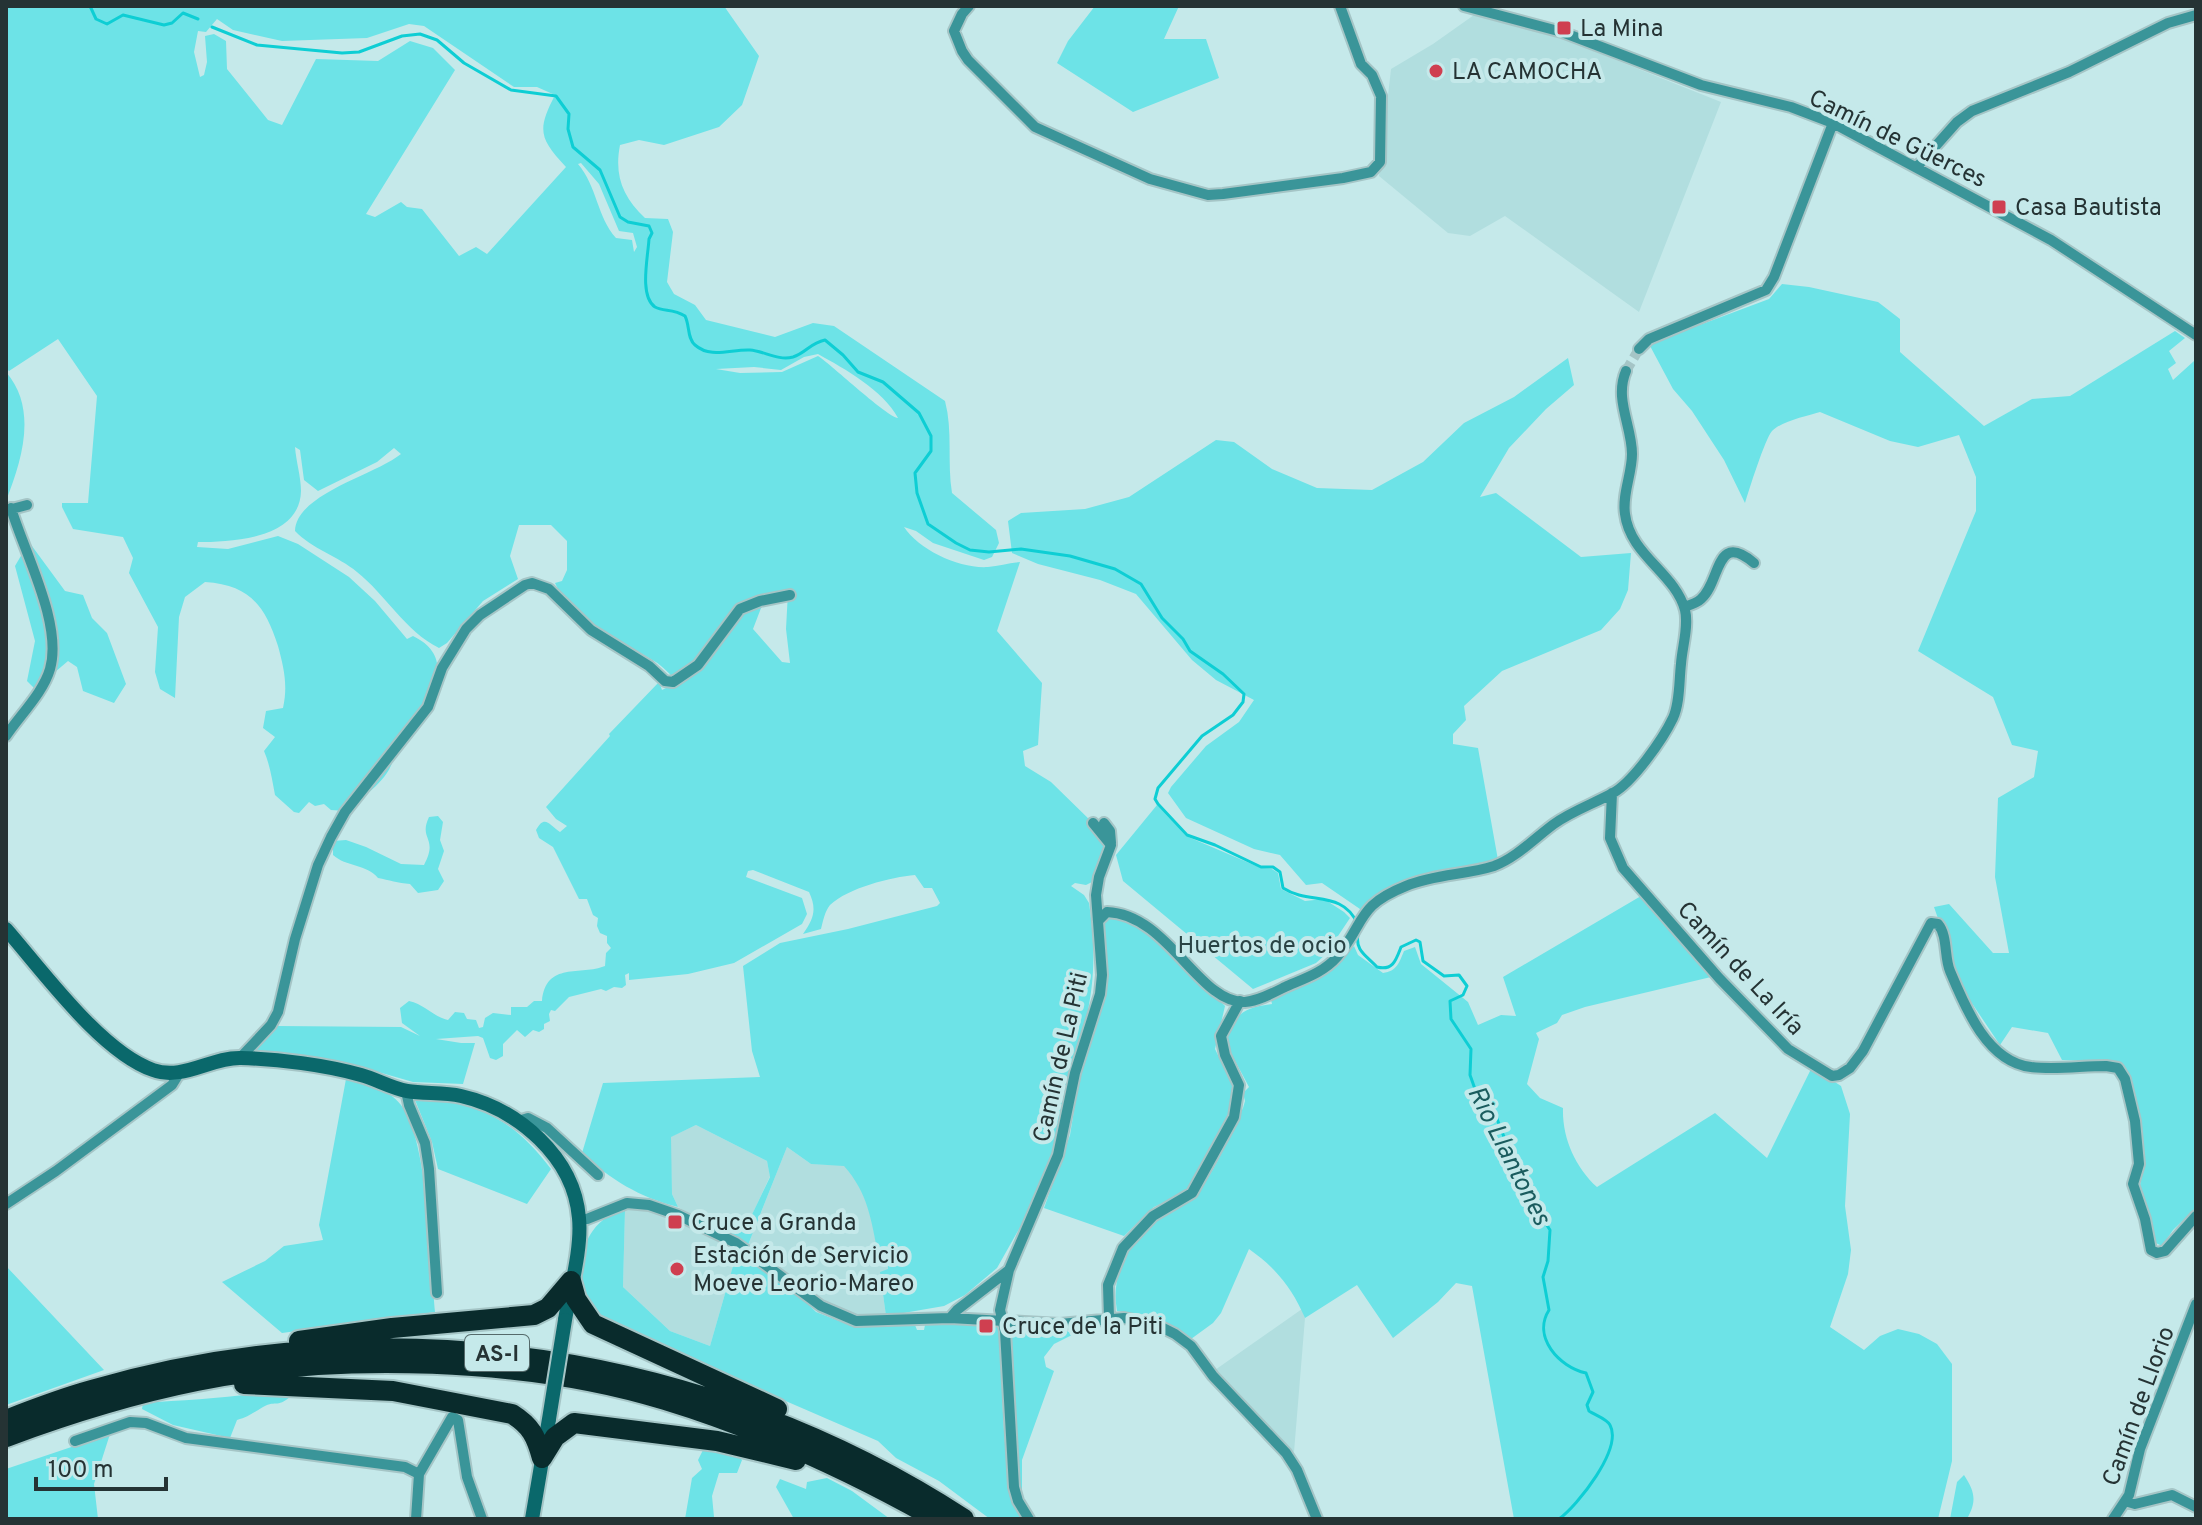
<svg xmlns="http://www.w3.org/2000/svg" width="2202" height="1525" font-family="Overpass,sans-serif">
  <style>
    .built { fill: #b1dedf }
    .green { fill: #6de3e7; fill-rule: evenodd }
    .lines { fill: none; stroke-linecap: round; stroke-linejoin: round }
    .stream { stroke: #0eced4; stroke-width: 3 }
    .street-tunnel { stroke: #a5c5c6; stroke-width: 10; stroke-dasharray: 10 5; stroke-linecap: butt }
    .street-casing { stroke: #a5c5c6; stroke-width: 14 }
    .secondary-casing { stroke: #a5c5c6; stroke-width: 18 }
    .highway-casing { stroke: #a5c5c6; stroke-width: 24 }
    .street { stroke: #3a9599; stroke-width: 10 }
    .secondary { stroke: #0a686b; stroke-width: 14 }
    .highway { stroke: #092b2c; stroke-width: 20 }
    .secondary-bridge-casing { stroke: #a5c5c6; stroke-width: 18; stroke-linecap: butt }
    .secondary-bridge { stroke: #0a686b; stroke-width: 14 }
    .poi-dot { fill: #cf3f50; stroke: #c5e9ea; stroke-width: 3 }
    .labels { text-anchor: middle; stroke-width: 8; stroke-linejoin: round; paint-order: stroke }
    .shield { fill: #c5e9ea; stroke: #556a6b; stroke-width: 2 }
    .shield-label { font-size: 22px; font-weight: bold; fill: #253334 }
    .poi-label { font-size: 24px; fill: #253334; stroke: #c5e9ea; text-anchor: start }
    .street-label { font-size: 24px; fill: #253334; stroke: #c5e9ea }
    .park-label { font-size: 24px; fill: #294344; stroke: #c5e9ea }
    .water-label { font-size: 26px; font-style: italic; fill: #1a5c5e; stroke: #c5e9ea }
  </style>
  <rect width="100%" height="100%" fill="#c5e9ea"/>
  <path class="built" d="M1474,15L1566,40L1721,102L1639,312L1505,216L1470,236L1448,233L1379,176L1391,69L1433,44Z
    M696,1125L767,1161L770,1176L747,1226L728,1234L678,1207L672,1194L670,1137Z
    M787,1147L811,1164L844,1165L859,1183L871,1216L878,1253L887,1255L888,1270L880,1272L886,1316L857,1317L820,1301L811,1294L813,1285L801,1275L793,1279L748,1245Z
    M625,1210H645L683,1222L737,1252L710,1346L670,1331L623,1287Z
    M1302,1309L1305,1318L1294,1452L1252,1412L1215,1370Z"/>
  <path class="green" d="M6,6H724L759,56L742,105L719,127L664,145L639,140L620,145C614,176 623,197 645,218L668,219L673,232L667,282L674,294L695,305L706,320L775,337L813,323L834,326L945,401C953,431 947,462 952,493L996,530L999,543L992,557L984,560L933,543L916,531L904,527C919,550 960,569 988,567C999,566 1009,563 1020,562L997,631L1042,683L1038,745L1023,751L1025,766L1051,782L1095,825L1104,841V853L1092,882L1086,885L1075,883L1071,886L1084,895L1089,903C1099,972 1091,1005 1073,1072L1069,1075L1053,1154L1023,1222L997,1268L965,1295L944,1306L886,1316L880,1272L888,1269L887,1255L878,1254C871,1219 868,1193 844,1166L811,1164L787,1147L748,1245L728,1234L747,1225L770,1177L767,1161L696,1125L671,1137L672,1194L678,1207C639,1197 611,1180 582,1153L603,1083L760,1077L752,1051L743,966L780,943L848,929L937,906L940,903L932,888H924L915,875C891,877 848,888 830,905C825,911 823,921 821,929L803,934C814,918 817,909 809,892L753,870L748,871L746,877L802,898L807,914L802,924L734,963L688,974L629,980V973L625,975L626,985L622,988L614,987L606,991L601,989L569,997L555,1011L551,1010L549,1014L550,1021L544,1024V1029L539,1032L533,1030L525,1037L517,1030L503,1044V1056L496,1060L490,1058L483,1038L478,1036L436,1039L461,1043H475L463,1084L413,1082L340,1061L253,1050L277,1026L401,1027L420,1036L402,1023L400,1008L409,1001C424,1004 432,1016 448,1020L455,1012L464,1013L467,1019L476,1020L479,1028L483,1027L485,1018L493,1013L511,1015V1007H527L534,1001H542C546,961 581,976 605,966L606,953L611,948L607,943V936L600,933L597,926L598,918L593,915L587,899H579L553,847L539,838L536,830C545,814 549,825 560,832L567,826L556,819L546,807L610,736L609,734L659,682L662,690L678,682C670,675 663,666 654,661C621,640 571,622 555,583L562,581L567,570V541L551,525H519L510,556L518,579L483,601L447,643L439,648C405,631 386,595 357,572C338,556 312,549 295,531C296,494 375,475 401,454L394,448L377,462L318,491L304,480L300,450L295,447C296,461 301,477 301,491C300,539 232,542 198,542L197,547L228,549L278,536L298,544L349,577L375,601L407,639L413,636C469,663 415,720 394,754C392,779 363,796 346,811L331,810L324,804L315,806L309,802L299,813L294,812L275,795C272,779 270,765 264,751L275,737L263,728L266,711L283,708C288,686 284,668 278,646C265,606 250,585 205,582L185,597L179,617L175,698L160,689L155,672L158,627L129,573L133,558L123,537L73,529L62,507V503H88L97,396L58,339L9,371L6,368ZM217,19L233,30L282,41L367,38L409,24L424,26L514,87H537L555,95C537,130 539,138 566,167L487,254L476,247L459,256L422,209L407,207L401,202L375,217L366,214L455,70L433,48L410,41L378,61L316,59L282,125L268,120L227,69L226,41L214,34L205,36L207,62L204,75L200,77L194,52L198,31L206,32ZM581,163L599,184L619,231L633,233L637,247L634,252L632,240L616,238C597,217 597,186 578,164ZM818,354C845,369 883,390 898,418C887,417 833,366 818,356L782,372L740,373L716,369L754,367L781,370L804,357ZM788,592L786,629L790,663L782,662L753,629L766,595Z
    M1095,6H1179L1164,39H1206L1219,78L1133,112L1057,63L1068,41Z
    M1782,284L1809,287L1878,302L1900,319V352L1984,426L2032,399L2070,396L2175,331L2185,338L2169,351L2176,363L2168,369L2173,380L2194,361L2196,363V1208L2173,1230L2162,1246L2156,1243L2140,1185L2144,1164L2140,1125L2126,1070L2115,1062L2062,1060L2048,1033L2012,1027L2000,1045L1963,990L1934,907L1949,904L1993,953H2009L1995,877L1998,798L2034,777L2038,751L2012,745L1993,697L1918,651L1976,511V477L1959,435L1918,447L1890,441L1820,412C1807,416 1782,421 1772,431C1765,439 1749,490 1745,503L1724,460L1692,411L1673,389L1649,344L1769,299Z
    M1568,358L1574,385L1546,409L1509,448L1480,497L1496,493L1581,557L1631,553L1628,590L1620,609L1601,630L1502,671L1464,706L1466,720L1453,734V744L1478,748L1498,860C1453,873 1408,883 1370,912L1360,909L1322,883L1306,885L1280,855L1254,849L1186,818L1168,793L1171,787L1206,746L1239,722L1254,700L1216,680L1192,660L1136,594L1100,580L1038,564L1012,553L1008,521L1021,513L1085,509L1129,497L1216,440L1234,442L1272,469L1317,488L1372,490L1423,462L1464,423L1514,397Z
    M6,372C38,409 22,460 6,501Z
    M29,542L65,591L83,595L92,618L107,633L126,684L114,703L83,691L77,667L68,661L35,689L27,681L35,641L15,566Z
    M1157,805L1186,836L1261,868L1272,869L1278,873L1281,889L1305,901L1324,899L1344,912L1350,918L1326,954L1316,963L1253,989L1123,881L1116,855Z
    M438,816L443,822L440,840L444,851L438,869L444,881L438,890L418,893L410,884C398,883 389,880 378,878C367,864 346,867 333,855V841L346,840L366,847L401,864L424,865C439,837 418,840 429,817Z
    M1641,896L1711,977L1585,1007L1562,1015L1557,1023L1536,1033L1539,1039L1527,1084L1540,1098L1563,1108C1562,1137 1575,1167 1597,1187L1715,1113L1767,1158L1812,1067L1841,1086L1850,1114L1845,1206L1851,1250L1848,1274L1830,1327L1864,1350L1880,1336L1898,1329L1919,1334L1937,1344L1952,1364V1461L1938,1519H1514L1472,1286L1456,1283L1438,1302L1393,1338L1357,1285L1305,1318C1292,1288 1276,1268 1249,1249L1221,1313L1213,1323L1191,1339L1151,1316L1117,1311C1110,1273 1130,1236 1162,1215C1172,1208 1185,1204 1194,1196C1211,1182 1232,1129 1243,1108L1245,1101L1243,1093L1249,1087L1225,1042C1236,1013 1242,1008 1272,1004L1271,999L1322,977L1354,946L1358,955L1383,973C1397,971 1399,963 1404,951L1415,947L1421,964L1468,1002L1478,1025L1501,1015L1516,1016L1503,977Z
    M1109,917C1153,922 1195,976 1225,1006L1215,1049L1232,1084L1234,1106L1192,1185L1182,1194L1154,1207L1124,1236L1044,1208L1070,1135L1080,1074L1104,1001L1107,969L1103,922Z
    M346,1079C366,1084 388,1088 401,1105C429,1142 430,1262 435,1312L282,1333L222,1282L265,1261L284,1246L323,1240L319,1225Z
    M434,1099C490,1108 517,1125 551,1169L527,1204L438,1169L432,1142L415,1100Z
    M625,1210L623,1287L670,1331L710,1346L737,1252L794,1290L816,1312L855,1327L915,1325L917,1330H924L925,1325H997L1000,1332C1003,1375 1000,1489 1024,1519H990L939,1481L896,1458L878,1441L598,1320C593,1309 583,1296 580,1285C579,1280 581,1272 581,1266C583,1239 597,1216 625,1210Z
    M6,1266L104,1370L6,1405Z
    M1014,1326L1064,1330L1074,1334L1054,1344L1044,1357L1046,1367L1054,1371L1022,1460V1503L1020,1497L1010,1329Z
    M273,1391L294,1393C277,1410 277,1399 263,1407C253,1413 248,1417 237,1420L230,1438L173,1425L142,1409L143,1403C186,1400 230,1398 273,1391Z
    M110,1434L94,1484L98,1519H6V1469Z
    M705,1446L736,1453L742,1460L737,1473H719L712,1496L714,1517L717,1519H685L692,1478L702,1469L698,1460Z
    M1964,1475C1975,1492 1977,1501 1967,1519H1950L1957,1482Z
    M827,1478L852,1491L890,1519H794L776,1487L780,1479L806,1489L807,1482Z"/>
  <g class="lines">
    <path class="stream" d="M90,6L96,19L107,24L123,15L164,25L172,23L183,13L198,19
      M212,27L257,45L342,53L359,52L402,36L420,34L437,40L464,63L511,90L556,96L569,114L568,129L573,147L600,170L620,217L628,222L649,226L652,233L649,239C648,257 639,296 655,307C664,312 673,308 685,316C690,326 687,338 695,345C711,359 731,349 750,350C764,351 778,361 793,357C806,353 810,343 825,340L843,355L858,372L883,382L919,413L931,436V451L915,473L917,493L928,524L956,543L970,550L989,552L1021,549L1070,556L1115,569L1141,584L1162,618L1183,639L1190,651L1223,674L1244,694L1243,702L1233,715L1202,736L1158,788L1155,799L1158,804L1187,835L1215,845L1261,867H1273L1280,872L1283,888C1309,905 1342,890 1357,923
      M1358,934C1355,951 1366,955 1377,967C1393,971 1396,960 1401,947L1416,940L1420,942L1423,961L1444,976L1459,975L1467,986L1463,995L1450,1001L1451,1019L1471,1049L1470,1075L1475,1089L1494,1111L1516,1168L1529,1186L1528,1196L1550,1230L1548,1261L1543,1277L1549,1310C1532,1337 1559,1367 1586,1373L1593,1392L1587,1405L1589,1411C1595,1415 1607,1419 1610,1425C1623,1449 1577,1506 1559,1519"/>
    <path class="street-tunnel" d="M1626,371L1639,349"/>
    <g class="street-casing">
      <path id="street" d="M969,6L962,14L954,31L962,51L968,60L1035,127L1150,179L1208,195L1223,194L1343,178L1371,172L1380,162L1381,96L1372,75L1361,64L1340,6
        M1464,6L1562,32L1701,85L1791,107L1833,123L2051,240L2196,335
        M1917,167L1957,122L1972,111L2069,72L2168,23L2196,15
        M1639,349L1649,339L1766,290L1774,277L1833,123
        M8,510L27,505
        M1684,607C1690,605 1697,603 1701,599C1721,582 1715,530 1754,563
        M6,736C20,715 43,693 50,669C63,624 24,552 11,508
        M1612,793L1610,838L1623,868L1719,978L1788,1049L1832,1076L1839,1075L1850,1068L1863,1051L1931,923L1938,924C1948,936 1944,957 1950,971C1965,1007 1987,1062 2031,1067C2055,1070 2082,1066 2106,1066L2118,1068L2125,1079L2135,1121L2139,1164L2133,1184L2145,1219L2151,1250L2157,1253L2165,1251L2196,1216
        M1104,823L1110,831L1111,843
        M1099,920L1107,912C1168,914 1199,1004 1245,1002C1258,1001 1273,993 1285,987C1303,979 1323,973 1337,957C1366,922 1356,906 1406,886C1435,874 1466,875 1494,866C1516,858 1536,837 1554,824C1572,811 1593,804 1613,793C1633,782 1663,739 1673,718C1680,703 1679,681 1681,664C1682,648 1689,626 1685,610C1675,573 1630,555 1625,514C1622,494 1632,474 1632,454C1632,426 1614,399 1626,371
        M240,1058L271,1025L278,1012L295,939L318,865L331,837L345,812L428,707L442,668L466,629L480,615L525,585L532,583L549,589L591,630L649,666L665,681L673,682L698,665L740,609L760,601L790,595
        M406,1091L409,1105L425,1143L429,1169L437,1293
        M518,1121L528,1118L547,1128L598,1175
        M6,1204L56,1171L172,1085L180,1072
        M579,1219H587L627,1203L649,1205L678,1215L736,1243L821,1306L856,1321L950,1318L1060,1324L1124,1318L1155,1324L1175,1334L1191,1346L1213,1376L1286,1453L1297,1470L1317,1519
        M950,1318L957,1310L1009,1270
        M1109,1318L1108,1285L1123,1248L1153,1216L1192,1193L1234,1117L1239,1085L1225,1055L1221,1036L1240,1001
        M75,1441L130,1422L146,1423L186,1438L405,1467L419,1474
        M2125,1501L2135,1504L2172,1495L2196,1507
        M416,1519L419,1474L452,1417L458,1420L467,1477L482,1519
        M1029,1519L1018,1501L1014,1487L1005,1331L1000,1310L1009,1270L1058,1155L1075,1073L1100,994L1102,975L1096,895L1099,877L1111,845L1093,823
        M2113,1519L2129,1495L2140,1449L2196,1304"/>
    </g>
    <g class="secondary-casing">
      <path id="secondary" d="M6,929C42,970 101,1052 153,1070C183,1081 211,1057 241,1058C278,1059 326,1065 361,1075C376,1079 391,1088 407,1091C424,1094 443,1092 461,1096C518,1109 574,1157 579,1218C582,1249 570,1290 565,1320
        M532,1519L549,1419"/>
    </g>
    <g class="highway-casing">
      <path id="highway" d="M571,1281L576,1299L593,1324L777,1409
        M299,1341L392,1328L534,1315L548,1308L571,1281
        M244,1384L393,1391L512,1414C531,1426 536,1436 542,1458
        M6,1420C34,1409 63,1398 92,1390C385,1304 709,1353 964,1519
        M6,1437C68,1414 132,1394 197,1381C337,1352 529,1358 665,1400C760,1429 849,1470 936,1519
        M542,1458L555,1437L574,1423L717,1441L796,1460"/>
    </g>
    <use href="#street" class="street"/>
    <use href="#secondary" class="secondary"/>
    <use href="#highway" class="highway"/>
    <g class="secondary-bridge-casing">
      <path id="secondary-bridge" d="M549,1419L565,1320"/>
    </g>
    <use href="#secondary-bridge" class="secondary-bridge"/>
  </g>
  <g class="poi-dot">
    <rect x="1556" y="20" width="16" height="16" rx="4"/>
    <circle cx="1436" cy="71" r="8"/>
    <rect x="1991" y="199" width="16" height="16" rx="4"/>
    <rect x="667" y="1214" width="16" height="16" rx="4"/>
    <circle cx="677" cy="1269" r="8"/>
    <rect x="978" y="1318" width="16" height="16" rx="4"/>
  </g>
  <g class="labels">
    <rect class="shield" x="465" y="1335" width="64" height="36" rx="6"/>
    <g class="shield-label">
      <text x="497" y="1361">AS-I</text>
    </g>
    <g class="poi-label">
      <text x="1580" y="36">La Mina</text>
      <text x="1452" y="79">LA CAMOCHA</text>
      <text x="2015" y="215">Casa Bautista</text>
      <text x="691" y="1230">Cruce a Granda</text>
      <text x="693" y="1263">Estación de Servicio<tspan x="693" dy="28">Moeve Leorio-Mareo</tspan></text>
      <text x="1002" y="1334">Cruce de la Piti</text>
    </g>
    <g class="street-label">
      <text transform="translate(1898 138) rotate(26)" y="8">Camín de Güerces</text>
      <text transform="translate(1741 968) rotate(47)" y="8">Camín de La Iría</text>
      <text transform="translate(1060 1057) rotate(-77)" y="8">Camín de La Piti</text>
      <text transform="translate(2138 1406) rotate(-70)" y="8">Camín de Llorio</text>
    </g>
    <g class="park-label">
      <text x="1262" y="953">Huertos de ocio</text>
    </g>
    <g class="water-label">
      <text transform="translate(1510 1155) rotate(63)" y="9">Rio Llantones</text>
    </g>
  </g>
  <rect width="2202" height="1525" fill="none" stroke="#253334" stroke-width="16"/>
  <path d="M36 1477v12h130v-12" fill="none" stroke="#253334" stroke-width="4"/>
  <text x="48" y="1477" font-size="24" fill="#253334" stroke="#c5e9ea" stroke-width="6" paint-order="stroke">100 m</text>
</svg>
